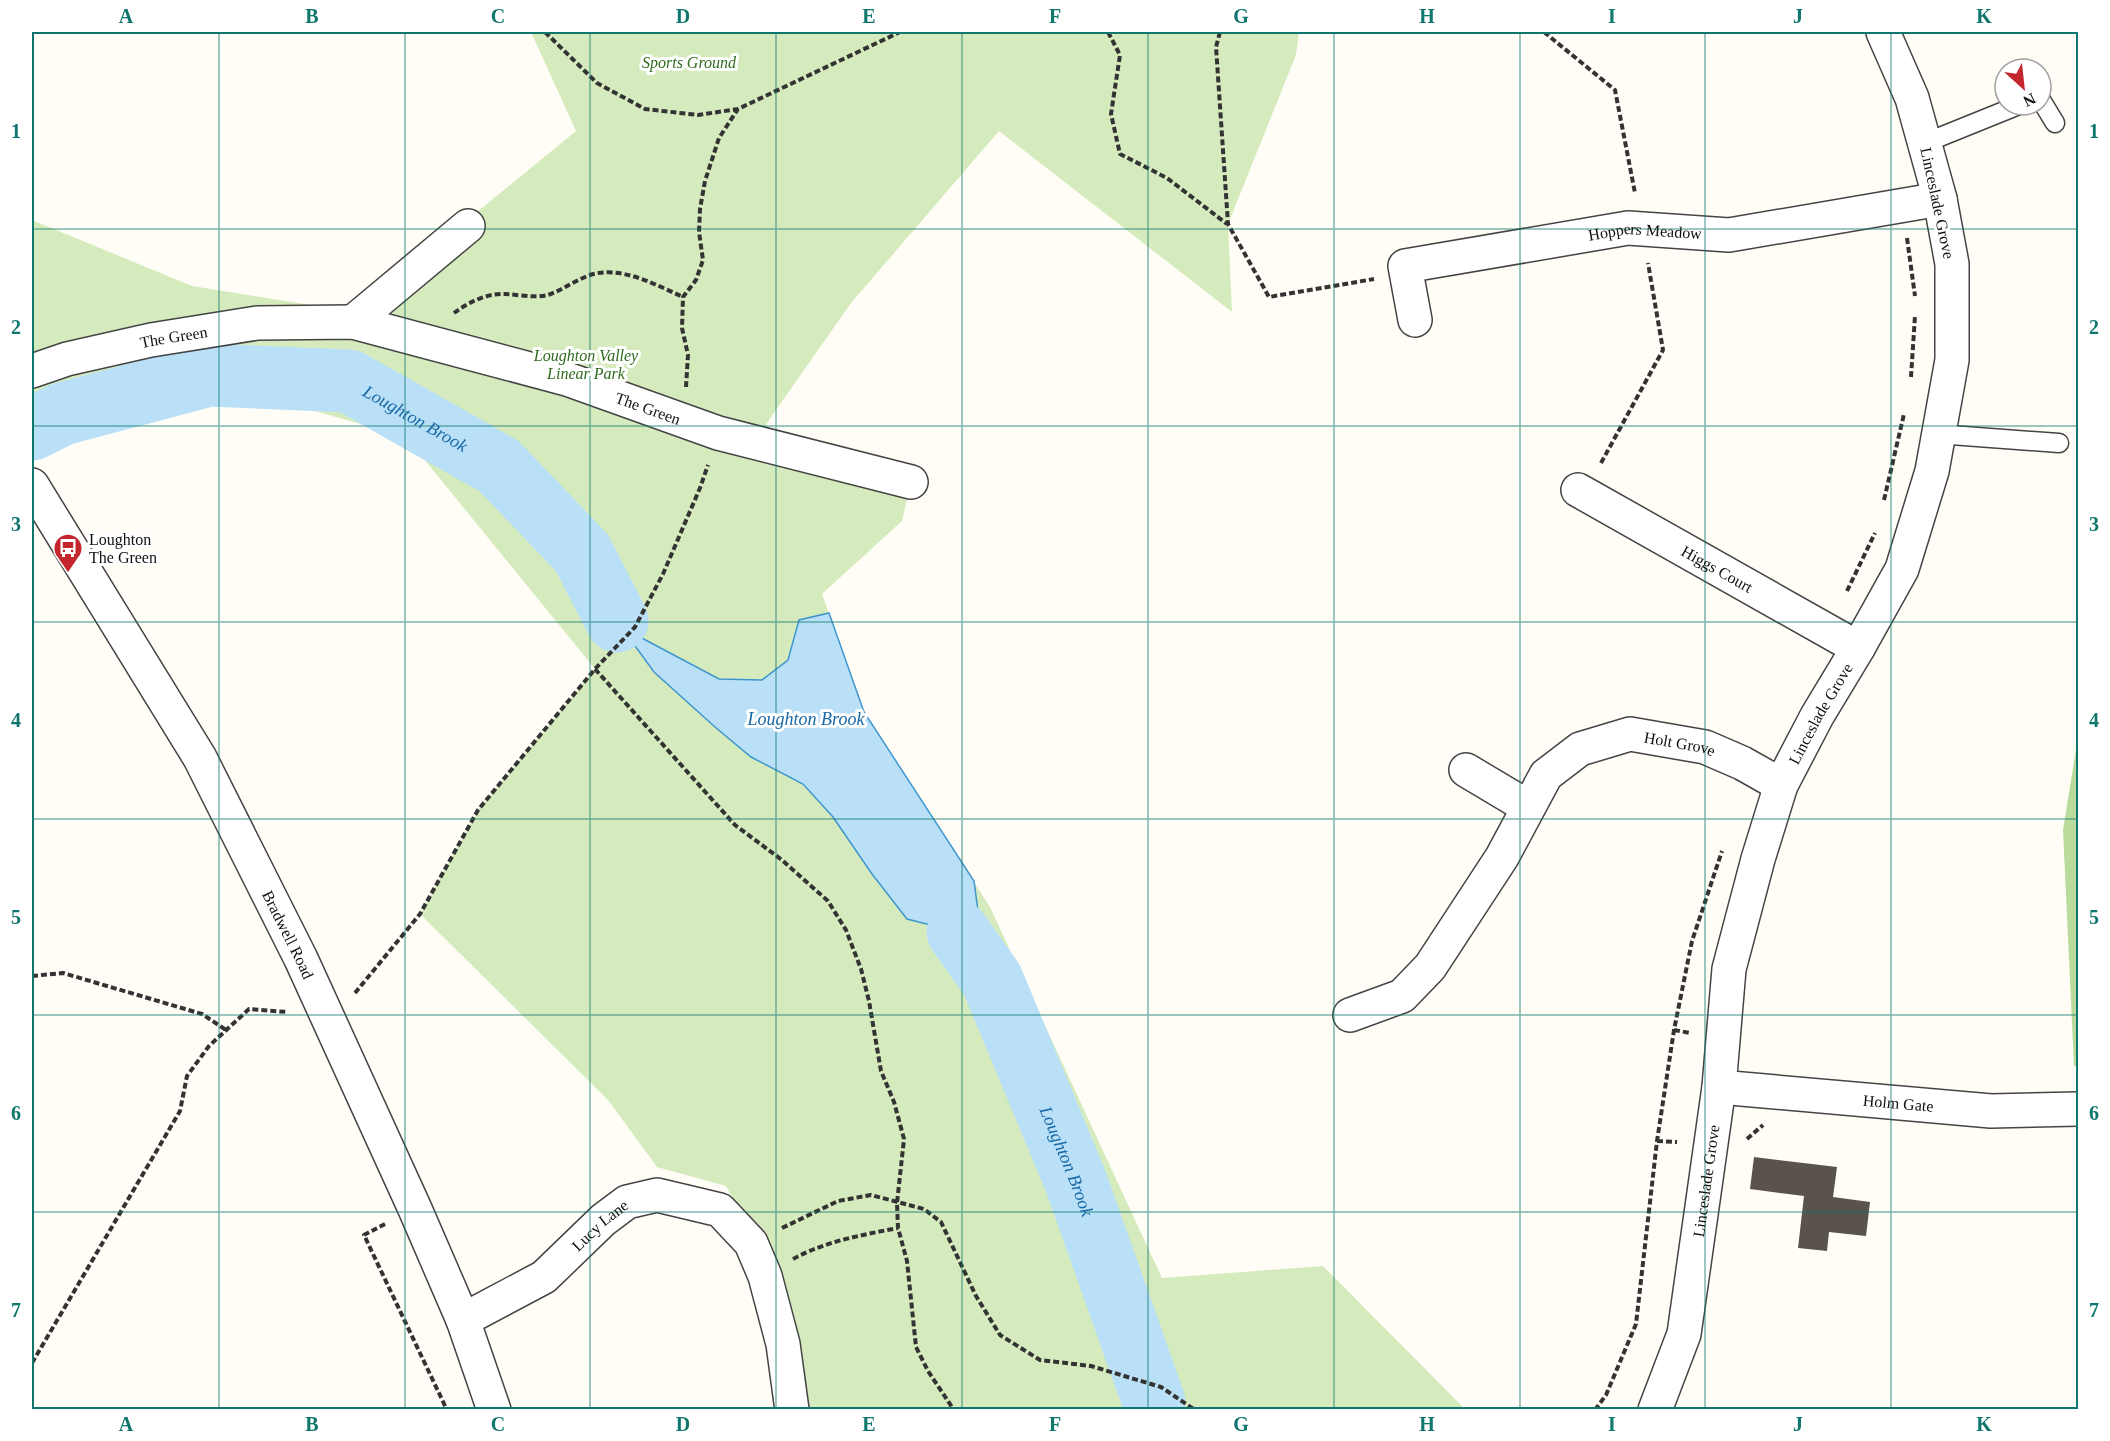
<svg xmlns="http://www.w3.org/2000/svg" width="2110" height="1441" font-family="'Times New Roman',serif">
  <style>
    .green { fill: #d5ebbd }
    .forest { fill: #b9dc9c }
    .water { fill: #b9e0f7; stroke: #3f96cf; stroke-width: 1.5 }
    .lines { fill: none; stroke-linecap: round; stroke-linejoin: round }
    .river { stroke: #b9e0f7; stroke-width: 63 }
    .building { fill: #5a524d }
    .lane-casing { stroke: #444; stroke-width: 21 }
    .street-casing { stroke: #444; stroke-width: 36 }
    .path { stroke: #333; stroke-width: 4; stroke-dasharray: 6 3; stroke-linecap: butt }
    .lane { stroke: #fff; stroke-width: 18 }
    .street { stroke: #fff; stroke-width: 33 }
    .grid { fill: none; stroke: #0f766e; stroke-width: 1.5; stroke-opacity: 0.55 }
    .labels { text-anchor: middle; stroke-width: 6; stroke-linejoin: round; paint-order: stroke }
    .park-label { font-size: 16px; font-style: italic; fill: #2f6b1f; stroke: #fff }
    .street-label { font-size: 16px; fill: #111; stroke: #fff }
    .poi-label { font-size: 16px; fill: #111; stroke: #fff; text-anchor: start }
    .water-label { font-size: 18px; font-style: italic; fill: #1768a6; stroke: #fff }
    .neatline { fill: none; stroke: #0f766e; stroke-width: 2 }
    .grid-label { font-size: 20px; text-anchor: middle; font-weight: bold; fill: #0f766e }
  </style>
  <rect width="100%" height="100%" fill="#fffdf5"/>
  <path class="green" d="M531,32H1299L1296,55L1228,224L1232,312L999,131L851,303L755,440L911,482L902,521L822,594L864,712L990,907L1162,1278L1323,1266L1465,1409H792L751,1232L726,1186L657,1167L608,1100L420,914L478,810L595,669L406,437L221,384L32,456V220L192,286L355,312L576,131Z"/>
  <path class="forest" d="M2078,737V1066H2074L2063,830Z"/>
  <path class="water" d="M829,613L864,712L974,881L978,911L958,932L907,919L872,874L833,817L803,784L751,757L715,727L654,672L617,621L638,636L719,679L762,680L788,660L799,620Z"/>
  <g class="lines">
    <g class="river">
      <path id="s1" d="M32,429L62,414L209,375L349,381L499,466L582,553L617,621"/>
      <path id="s2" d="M958,932L992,980L1076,1182L1154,1402"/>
    </g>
  </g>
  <path class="building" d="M1754,1157L1837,1167L1833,1197L1870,1202L1866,1236L1829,1232L1827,1251L1798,1248L1804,1196L1750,1189Z"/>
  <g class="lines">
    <g class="lane-casing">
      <path id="lane" d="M2041,100L2055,123
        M1925,143L2019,105
        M1937,434L2059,443"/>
    </g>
    <g class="street-casing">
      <g id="street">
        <path id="s3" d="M1415,320L1405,266L1628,228L1729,235L1940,199"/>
        <path d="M353,322L468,226"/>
        <path id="s4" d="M32,371L67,359L151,340L257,323L353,322L567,379L718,433L911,482"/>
        <path id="s5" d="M32,485L200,758L301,959L415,1209L463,1320L494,1410"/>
        <path id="s6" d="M1578,490L1858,648"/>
        <path d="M1466,770L1528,807"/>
        <path id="s7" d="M1350,1015L1402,996L1430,967L1502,857L1546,775L1580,749L1630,734L1705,747L1742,763L1781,785"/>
        <path id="s8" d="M1719,1087L1991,1111L2078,1109"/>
        <path id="s9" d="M463,1320L544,1277L603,1220L627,1202L657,1195L720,1210L751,1243L765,1276L783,1344L792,1410"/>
        <path id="s10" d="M1655,1410L1684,1334L1719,1087L1729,969L1758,859L1781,785L1817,716L1858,648L1902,569L1932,471L1952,360V264L1940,199L1912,98L1883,32"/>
      </g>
    </g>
    <path class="path" d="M545,32L597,83L645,109L698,115L738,109L900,32
      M1108,32L1120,55L1111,114L1120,154L1167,178L1227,224
      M1220,32L1216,47L1228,224L1269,297L1374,279
      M1544,32L1615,90L1635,193
      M1907,238L1915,296
      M454,313C469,302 487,293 506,294C519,295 535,298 548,295C562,290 576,280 590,275C621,265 656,285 683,297
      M1911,377L1915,316
      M686,387L688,355L682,328L683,297L696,280L703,260L699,232L700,209L705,181L719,138L738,109
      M1601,463L1663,350L1648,263
      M1884,500L1904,414
      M1847,591L1875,533
      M595,669L735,825L782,860L828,901L846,930L861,969L869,1001L881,1071L894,1102L904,1139L897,1203L898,1228L907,1261L916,1347L928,1371L954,1410
      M32,976L63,973L202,1014L226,1030
      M355,993L420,914L478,810L595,669L635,627L663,574L700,488L708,465
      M1674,1030L1690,1033
      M1747,1139L1763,1125
      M1657,1141L1677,1142
      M385,1224L364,1235L447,1410
      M782,1228L838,1201L871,1195L924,1209L941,1222L976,1296L1000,1335L1040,1360L1091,1366L1161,1387L1195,1410
      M793,1259C826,1241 862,1235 898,1228
      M32,1363L180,1111L187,1076L209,1046L249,1009L287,1012
      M1595,1410L1606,1395L1636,1324L1657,1141L1674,1030L1692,941L1722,851"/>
    <use href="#lane" class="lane"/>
    <use href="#street" class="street"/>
  </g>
  <path class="grid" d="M219,32V1410M405,32V1410M590,32V1410M776,32V1410M962,32V1410M1148,32V1410M1334,32V1410M1520,32V1410M1705,32V1410M1891,32V1410M32,229H2078M32,426H2078M32,622H2078M32,819H2078M32,1015H2078M32,1212H2078"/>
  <defs>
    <g id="bus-pin" transform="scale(1.5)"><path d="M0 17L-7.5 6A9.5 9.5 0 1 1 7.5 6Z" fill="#c4262e" stroke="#fff"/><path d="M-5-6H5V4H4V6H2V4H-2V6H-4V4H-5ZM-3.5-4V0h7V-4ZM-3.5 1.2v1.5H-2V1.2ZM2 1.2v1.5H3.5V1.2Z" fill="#fff"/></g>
  </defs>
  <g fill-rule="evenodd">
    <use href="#bus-pin" x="68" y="548"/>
  </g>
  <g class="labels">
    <g class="park-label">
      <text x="689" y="68">Sports Ground</text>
      <text x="586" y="361">Loughton Valley<tspan x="586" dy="18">Linear Park</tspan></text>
    </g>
    <g class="street-label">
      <text transform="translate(1938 203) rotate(78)" y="6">Linceslade Grove</text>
      <text dy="6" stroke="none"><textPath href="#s3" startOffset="298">Hoppers Meadow</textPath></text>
      <text dy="6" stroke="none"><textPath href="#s4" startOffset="146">The Green</textPath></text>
      <text dy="6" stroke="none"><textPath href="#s4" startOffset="634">The Green</textPath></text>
      <text dy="6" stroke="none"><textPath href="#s6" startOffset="160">Higgs Court</textPath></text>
      <text dy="6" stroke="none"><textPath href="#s10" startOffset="722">Linceslade Grove</textPath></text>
      <text dy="6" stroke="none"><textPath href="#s7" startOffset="466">Holt Grove</textPath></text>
      <text dy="6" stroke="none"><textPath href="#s5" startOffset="518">Bradwell Road</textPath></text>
      <text dy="6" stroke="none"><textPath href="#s8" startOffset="180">Holm Gate</textPath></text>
      <text dy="6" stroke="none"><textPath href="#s10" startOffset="236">Linceslade Grove</textPath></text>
      <text dy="6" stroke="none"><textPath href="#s9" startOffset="168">Lucy Lane</textPath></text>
    </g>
    <g class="poi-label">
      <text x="89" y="545">Loughton<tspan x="89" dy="18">The Green</tspan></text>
    </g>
    <g class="water-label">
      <text dy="6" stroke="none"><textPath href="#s1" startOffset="402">Loughton Brook</textPath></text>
      <text x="806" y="725">Loughton Brook</text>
      <text dy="6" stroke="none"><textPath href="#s2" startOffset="255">Loughton Brook</textPath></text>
    </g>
  </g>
  <rect width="2110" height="1441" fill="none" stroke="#ffffff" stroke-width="66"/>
  <g transform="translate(2023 87) rotate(153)"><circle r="28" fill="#ffffff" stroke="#a0a0a0" stroke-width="1.5"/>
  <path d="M0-4.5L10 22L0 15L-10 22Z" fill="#c4262e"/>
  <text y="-9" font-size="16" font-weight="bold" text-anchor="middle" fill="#111111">N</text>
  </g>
  <rect x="33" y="33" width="2044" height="1375" class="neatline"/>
  <g class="grid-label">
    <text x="126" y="23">A</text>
    <text x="312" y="23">B</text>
    <text x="498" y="23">C</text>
    <text x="683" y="23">D</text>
    <text x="869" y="23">E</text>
    <text x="1055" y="23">F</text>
    <text x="1241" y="23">G</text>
    <text x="1427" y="23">H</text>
    <text x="1612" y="23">I</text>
    <text x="1798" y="23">J</text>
    <text x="1984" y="23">K</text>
    <text x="16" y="138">1</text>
    <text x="2094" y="138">1</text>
    <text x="16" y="334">2</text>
    <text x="2094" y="334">2</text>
    <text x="16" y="531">3</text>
    <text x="2094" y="531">3</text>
    <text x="16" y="727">4</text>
    <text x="2094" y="727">4</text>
    <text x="16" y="924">5</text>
    <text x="2094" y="924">5</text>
    <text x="16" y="1120">6</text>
    <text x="2094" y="1120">6</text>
    <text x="16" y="1317">7</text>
    <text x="2094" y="1317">7</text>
    <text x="126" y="1431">A</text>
    <text x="312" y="1431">B</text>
    <text x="498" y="1431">C</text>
    <text x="683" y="1431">D</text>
    <text x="869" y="1431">E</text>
    <text x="1055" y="1431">F</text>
    <text x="1241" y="1431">G</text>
    <text x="1427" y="1431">H</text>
    <text x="1612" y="1431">I</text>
    <text x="1798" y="1431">J</text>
    <text x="1984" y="1431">K</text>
  </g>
</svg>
